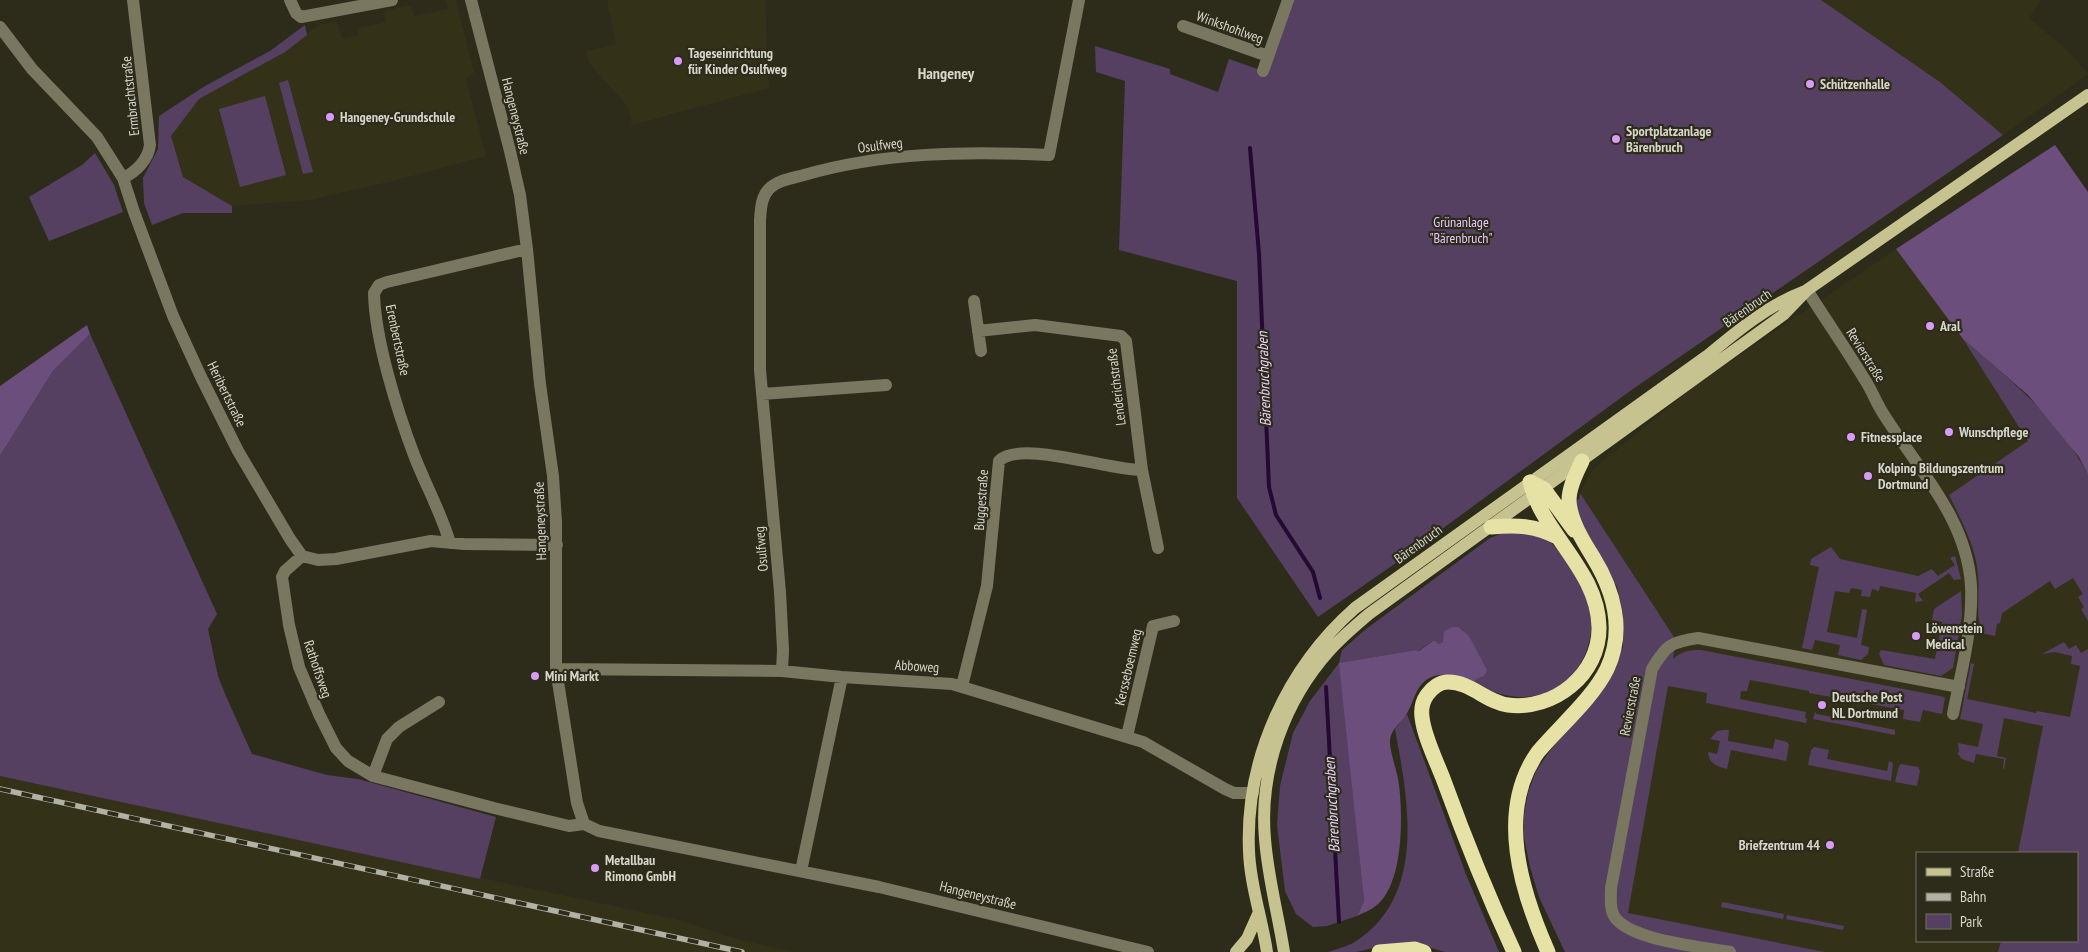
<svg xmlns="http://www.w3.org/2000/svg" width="2088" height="952" font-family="'PT Sans Narrow',sans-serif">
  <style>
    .built { fill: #343119 }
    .green { fill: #564062 }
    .forest { fill: #6b4e7b }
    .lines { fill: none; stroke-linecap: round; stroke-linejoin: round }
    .stream { stroke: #250932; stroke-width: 4 }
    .minor { stroke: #79775f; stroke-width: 12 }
    .major { stroke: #c7c390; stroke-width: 12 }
    .highway { stroke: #e6e1a4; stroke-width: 15 }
    .rail-casing { stroke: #b2b1a5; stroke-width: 5.5 }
    .rail { stroke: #2d2c1b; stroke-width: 4; stroke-dasharray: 11; stroke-linecap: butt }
    .poi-dot { fill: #d89bf8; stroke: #2d2c1b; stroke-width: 2 }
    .labels { text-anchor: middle; stroke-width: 4.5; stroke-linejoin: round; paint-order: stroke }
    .street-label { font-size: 14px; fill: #d7d6cb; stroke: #2d2c1b }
    .poi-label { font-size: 14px; font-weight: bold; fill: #d7d6cb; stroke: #2d2c1b; text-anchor: start }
    .park-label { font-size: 14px; fill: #e9c5fe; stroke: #2d2c1b }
    .water-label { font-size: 15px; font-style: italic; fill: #edd2fd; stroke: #2d2c1b }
    .quarter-label { font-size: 16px; font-weight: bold; fill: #d7d6cb; stroke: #2d2c1b }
  </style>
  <rect width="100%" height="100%" fill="#2d2c1b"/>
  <path class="built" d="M446,0H456L474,73L466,79L486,156L397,180L309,200L232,206L183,177L171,136L199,99L285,52L318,25L337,22L342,39L359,35L358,28L386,22L384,11L411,5L414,16L448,9Z
    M607,0H765L769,88L632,125L628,107L589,63L586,51L616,44Z
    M1821,0H2041L2029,18L2067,50L2088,74L2003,135L1940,82Z
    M1896,249L1963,339L2029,441L1949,495L1968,535L1978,574L1979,623L2067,567L2088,600V652L2071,720L2018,853H1917V941H2001L1998,952H1825L1627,913L1676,640L1580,493L1592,470L1696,385Z
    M0,776L675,919L737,939L793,952H0Z"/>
  <path class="green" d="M1288,0H1821L1940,82L2003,135L1630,391L1393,565L1318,617L1237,498V281L1119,250L1125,81L1096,72L1095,46L1170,69V74L1218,92L1229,59L1263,71Z
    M305,25L307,35L285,52L199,99L171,136L183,177L232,206V213H183L152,225L144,203L143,178L158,149L159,116L205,86L270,51Z
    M288,80L313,172L303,174L279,83Z
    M265,96L286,175L240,187L219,109Z
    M95,153L114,185L123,212L49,241L29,197L82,165Z
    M90,334L217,614L208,629L218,676L225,694L252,754L327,775L358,779L496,817L480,879L0,776V456L53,371Z
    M1963,339C2009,379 2060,419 2088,475V621L2081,609L2084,607L2078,597L2083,594L2073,578L2055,589L2050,581L2002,613L2000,623L1997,624L1995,636L1982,633C1975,614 1980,595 1978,575C1976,547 1961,520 1949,495L2028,441Z
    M1580,493L1676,640L1673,659C1682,651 1689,650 1701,650L1945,697L1942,714L1923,710L1920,722L1903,719L1904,710L1809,693V691L1750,680L1747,691H1741L1740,699L1806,712L1805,718L1807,719L1806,723L1706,703L1707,693L1668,686L1628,913L1825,952H1565L1539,897L1530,867L1524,837V815L1528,793L1536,771L1549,752L1610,678L1623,647V613L1617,587L1577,515L1575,499L1579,500Z
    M1508,531C1518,533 1530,532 1539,535C1552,540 1563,556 1570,568C1576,578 1586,589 1589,601C1602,652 1566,705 1510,696C1497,694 1486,689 1474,682V647L1469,636L1444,631V642L1439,644L1434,640L1418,651L1415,650L1340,663L1364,901L1357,916L1327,926L1313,927L1296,914L1285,891L1277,825L1280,786L1293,733L1310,701L1339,663L1342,650L1366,629L1490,538Z
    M1831,547L1840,559L1918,576L1932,569L1938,576L1955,565L1950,558L1955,556L1961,579L1954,580L1949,573L1918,594L1923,601L1915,602L1916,593L1880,586L1879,591L1872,589L1870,597L1861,596L1862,590L1851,588L1849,593L1835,591L1827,632L1857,638L1862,609L1867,610L1861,645L1869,647L1868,654L1861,660L1838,655L1840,645L1815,640L1812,650L1802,648L1819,567L1810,565L1811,559Z
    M1961,591L1962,615L1953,668L1941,676L1884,665L1879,654L1881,650L1935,659L1942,622L1932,620L1934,609Z
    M2064,642L2069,649L2076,645L2081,653L2088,649V952H1998L2001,941H2077V853H2018L2043,726L2004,718L1997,756L2006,758L2004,769H2003L2004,759L1976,754L1974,763L1962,759L1957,753L1959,752L1958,743L1978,747L1983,724L1960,719L1971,663L1974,664L1967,699L2036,713L2037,711L2070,717L2080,666L2071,664L2072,656L2055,652L2042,654Z
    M1815,712L1817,714L1895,730V735L1813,719Z
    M1407,714L1467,877L1499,952H1445L1417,944H1390L1356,952H1328C1336,949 1345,947 1353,943C1428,897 1408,800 1395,729Z
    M1723,730H1729L1728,741L1773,749L1775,739L1787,742L1789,745L1786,761L1731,750L1727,769C1717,766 1709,764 1708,752L1717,754L1720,741L1710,739L1717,731Z
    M1814,747L1829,750L1827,759L1887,771L1889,761L1893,763L1891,781L1808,765L1811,750Z
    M1901,764L1918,767L1920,771L1917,786L1895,782L1899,766Z
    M1722,902L1784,914L1783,919L1721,907Z
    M1787,915L1844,926L1843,930L1786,919Z"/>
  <path class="forest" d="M2055,145L2088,192V475L2079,457L2028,395L1963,339L1896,249Z
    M87,325L90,334L53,371L0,456V386Z
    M1453,627H1458L1469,636L1487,670L1484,676L1476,679L1474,682C1455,675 1430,667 1417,691C1413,699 1411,707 1406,715C1401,723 1391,729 1390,740C1389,750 1398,773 1399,785C1403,816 1403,879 1380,902C1374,909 1365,912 1357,916L1364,901L1339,663L1415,650L1419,651L1434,640L1439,644L1443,642L1444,631Z"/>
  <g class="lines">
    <path class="stream" d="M1250,148L1259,254L1269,487L1276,515L1313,572L1320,598
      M1326,687L1339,922"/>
    <path class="minor" d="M290,0L296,13L301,17L392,0
      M471,0L510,151L520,195L527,249L540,384L553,476L556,522V669L577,803L584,824L599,831L879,887L1148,952
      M1183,26L1268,56
      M0,27L32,69L97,137L123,178L134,212L173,316L201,377L238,451L290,539L302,556L318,560L336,559L431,541L464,544L557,545
      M1263,71L1288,0
      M123,178C136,172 148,160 150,145L133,0
      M1807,290C1826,320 1846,349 1865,380C1871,389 1875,400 1881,410C1915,466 1967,517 1971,586C1973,629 1961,672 1953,714
      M974,301L981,351
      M978,331L1035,325L1121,336L1126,341L1142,470L1158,548
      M762,394L886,385
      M450,543C441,512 425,484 414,455C397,410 375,340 374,293L379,285L387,282L527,249
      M302,556L285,571L282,577L289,625L299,667L319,714L336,748L348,761L373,776L494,808L569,826L584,824
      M556,669L782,671L842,677L952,684L1143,742L1225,789L1234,793H1253
      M782,671L783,650L780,592L760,370V220C761,209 761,197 769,189C778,180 793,178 804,175C884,152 967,151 1049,155L1079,0
      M962,686L987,586L999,461C1019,439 1112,471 1142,470
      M1127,736L1153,626L1174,621
      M373,776L387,739L399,727L439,702
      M801,871L842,677
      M1730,952C1704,947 1619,940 1612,911C1610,904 1611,895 1611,888L1652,669C1666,645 1671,642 1698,638L1959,687"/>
    <path class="major" d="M1236,952L1247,939L1259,912
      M1267,952C1262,918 1250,885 1249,851C1245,759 1287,668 1355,608L1707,356C1737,331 1768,305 1805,291
      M1284,952C1278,914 1268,878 1265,839C1259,771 1284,701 1330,650C1342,637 1356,625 1369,614L1783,315L1807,290L2088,95"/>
    <path class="highway" d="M1530,482L1544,489L1574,530
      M1491,527C1516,525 1535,525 1557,537
      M1379,952L1415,949L1424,952
      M1514,952C1488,896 1465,839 1444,781C1437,762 1424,737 1422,717C1421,709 1422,702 1427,695C1432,688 1440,682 1448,682C1471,682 1486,702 1508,705C1554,711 1600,674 1599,627C1598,570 1543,535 1530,482
      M1548,952C1521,891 1496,811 1538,752C1559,727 1593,698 1607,669C1625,631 1614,591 1593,557C1583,541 1570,520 1569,501C1569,487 1576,474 1582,461"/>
    <g class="rail-casing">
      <path id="rail" d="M0,789L742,952"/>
    </g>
    <use href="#rail" class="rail"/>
  </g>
  <g class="poi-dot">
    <circle cx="678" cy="61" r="5"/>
    <circle cx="1810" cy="84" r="5"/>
    <circle cx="330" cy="117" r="5"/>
    <circle cx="1616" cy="139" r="5"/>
    <circle cx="1930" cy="326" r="5"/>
    <circle cx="1949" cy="432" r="5"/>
    <circle cx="1851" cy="437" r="5"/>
    <circle cx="1868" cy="476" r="5"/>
    <circle cx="1916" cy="636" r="5"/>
    <circle cx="535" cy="676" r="5"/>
    <circle cx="1822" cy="705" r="5"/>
    <circle cx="1830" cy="845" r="5"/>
    <circle cx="595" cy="868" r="5"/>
  </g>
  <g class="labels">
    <g class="street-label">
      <text transform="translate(1230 27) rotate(20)" y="5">Winkshohlweg</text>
      <text transform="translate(130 96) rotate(-96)" y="5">Ermbrachtstraße</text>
      <text transform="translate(516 116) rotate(76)" y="5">Hangeneystraße</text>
      <text transform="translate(880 145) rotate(-7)" y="5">Osulfweg</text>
      <text transform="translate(1747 308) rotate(-35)" y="5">Bärenbruch</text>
      <text transform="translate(398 340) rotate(78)" y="5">Erenbertstraße</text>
      <text transform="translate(1866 355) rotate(58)" y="5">Revierstraße</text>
      <text transform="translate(1116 387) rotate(-97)" y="5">Lenderichstraße</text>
      <text transform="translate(227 394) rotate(64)" y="5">Heribertstraße</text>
      <text transform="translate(981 500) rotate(-86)" y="5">Buggestraße</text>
      <text transform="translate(540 521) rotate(-92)" y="5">Hangeneystraße</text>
      <text transform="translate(1418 544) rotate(-36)" y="5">Bärenbruch</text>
      <text transform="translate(761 549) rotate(-95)" y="5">Osulfweg</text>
      <text transform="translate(917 666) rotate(4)" y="5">Abboweg</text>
      <text transform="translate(1128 667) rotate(-77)" y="5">Kersseboemweg</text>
      <text transform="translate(318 669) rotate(71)" y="5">Rathoffsweg</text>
      <text transform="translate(1630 706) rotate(-79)" y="5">Revierstraße</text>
      <text transform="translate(978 895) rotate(14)" y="5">Hangeneystraße</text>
    </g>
    <g class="poi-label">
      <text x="688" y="58">Tageseinrichtung<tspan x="688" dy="16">für Kinder Osulfweg</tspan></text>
      <text x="1820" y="89">Schützenhalle</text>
      <text x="340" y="122">Hangeney-Grundschule</text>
      <text x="1626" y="136">Sportplatzanlage<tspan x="1626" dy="16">Bärenbruch</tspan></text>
      <text x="1940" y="331">Aral</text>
      <text x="1959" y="437">Wunschpflege</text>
      <text x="1861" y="442">Fitnessplace</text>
      <text x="1878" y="473">Kolping Bildungszentrum<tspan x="1878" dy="16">Dortmund</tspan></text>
      <text x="1926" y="633">Löwenstein<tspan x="1926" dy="16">Medical</tspan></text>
      <text x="545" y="681">Mini Markt</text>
      <text x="1832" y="702">Deutsche Post<tspan x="1832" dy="16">NL Dortmund</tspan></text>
      <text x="1820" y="850" text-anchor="end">Briefzentrum 44</text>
      <text x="605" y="865">Metallbau<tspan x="605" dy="16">Rimono GmbH</tspan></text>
    </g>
    <g class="park-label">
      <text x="1461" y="227">Grünanlage<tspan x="1461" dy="16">"Bärenbruch"</tspan></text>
    </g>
    <g class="water-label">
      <text transform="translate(1264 379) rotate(-92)" y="5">Bärenbruchgraben</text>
      <text transform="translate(1332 805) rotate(-93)" y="5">Bärenbruchgraben</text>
    </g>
    <g class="quarter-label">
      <text x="946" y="79">Hangeney</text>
    </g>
  </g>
  <rect x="1916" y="852" width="162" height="90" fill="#2d2c1b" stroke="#717061"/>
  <rect x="1926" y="868" width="25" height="8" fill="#c7c390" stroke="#717061"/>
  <text x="1960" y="877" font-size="15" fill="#d7d6cb">Straße</text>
  <rect x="1926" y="893" width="25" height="8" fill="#b2b1a5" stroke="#717061"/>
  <text x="1960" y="902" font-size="15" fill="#d7d6cb">Bahn</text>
  <rect x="1926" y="914" width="25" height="15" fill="#564062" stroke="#717061"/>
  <text x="1960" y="927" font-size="15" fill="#d7d6cb">Park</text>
</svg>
